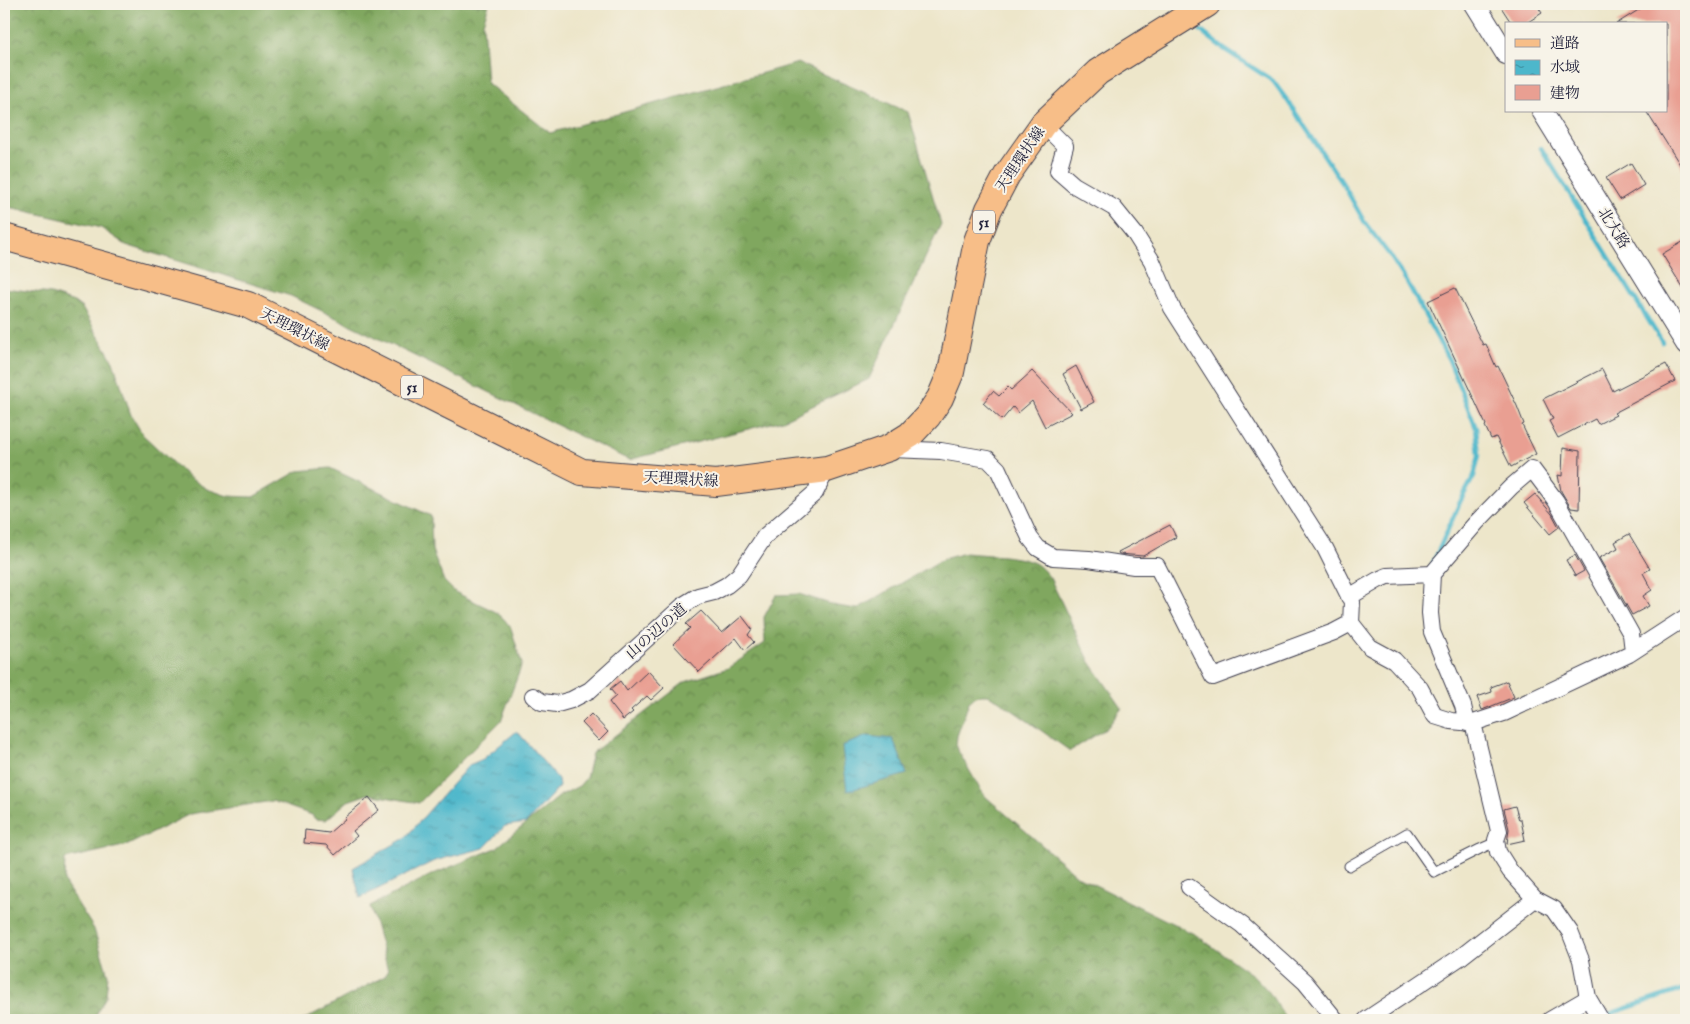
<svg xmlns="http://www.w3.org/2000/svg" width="1690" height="1024" font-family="'IM FELL English','Noto Serif JP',serif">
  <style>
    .forest { fill: url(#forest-crowns); stroke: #51644c }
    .water { fill: url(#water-ripples); stroke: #386c83 }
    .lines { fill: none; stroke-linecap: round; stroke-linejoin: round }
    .stream { stroke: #4db7cb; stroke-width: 4.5 }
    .building { fill: #e99f92 }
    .service-casing { stroke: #403f50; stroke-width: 11 }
    .minor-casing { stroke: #403f50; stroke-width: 18 }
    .tertiary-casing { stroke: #403f50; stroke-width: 22 }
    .primary-casing { stroke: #403f50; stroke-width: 28 }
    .service { stroke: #fff; stroke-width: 9 }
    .minor { stroke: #fff; stroke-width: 16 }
    .tertiary { stroke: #fff; stroke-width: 20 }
    .primary { stroke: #f7be88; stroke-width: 26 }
    .labels { text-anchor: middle; stroke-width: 4; stroke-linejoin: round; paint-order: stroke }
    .shield { fill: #f7f3e8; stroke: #62616f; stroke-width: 1 }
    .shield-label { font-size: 14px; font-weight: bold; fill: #22223b }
    .street-label { font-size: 15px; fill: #22223b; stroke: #f7f3e8 }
  </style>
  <defs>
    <pattern id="forest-crowns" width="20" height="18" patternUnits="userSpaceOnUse" patternTransform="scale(1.25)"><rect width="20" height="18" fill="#80a75e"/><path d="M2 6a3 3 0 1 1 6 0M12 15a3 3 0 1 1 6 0" fill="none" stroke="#68884f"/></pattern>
    <pattern id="water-ripples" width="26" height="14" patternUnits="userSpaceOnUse" patternTransform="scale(1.25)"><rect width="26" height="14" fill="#4db7cb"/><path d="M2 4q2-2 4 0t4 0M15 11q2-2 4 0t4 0" fill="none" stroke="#4094a6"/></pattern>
  </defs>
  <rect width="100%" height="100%" fill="#f7f3e8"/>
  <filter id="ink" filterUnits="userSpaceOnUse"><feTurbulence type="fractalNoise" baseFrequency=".02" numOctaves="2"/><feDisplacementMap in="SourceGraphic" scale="10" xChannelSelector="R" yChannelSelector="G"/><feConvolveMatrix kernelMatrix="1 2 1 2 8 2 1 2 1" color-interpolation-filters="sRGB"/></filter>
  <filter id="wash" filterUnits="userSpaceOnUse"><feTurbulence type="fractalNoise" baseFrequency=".0096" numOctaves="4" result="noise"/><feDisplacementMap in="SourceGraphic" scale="20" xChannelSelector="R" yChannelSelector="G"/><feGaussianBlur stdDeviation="1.12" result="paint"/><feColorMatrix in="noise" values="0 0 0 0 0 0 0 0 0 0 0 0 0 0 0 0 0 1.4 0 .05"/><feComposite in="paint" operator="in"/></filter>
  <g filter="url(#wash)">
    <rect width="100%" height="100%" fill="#ede6ca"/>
    <path class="forest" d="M4,4H489L483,23L487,83L550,133L798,63L908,112L941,224L869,379L783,420L629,460L291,296L126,245L101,228L4,206Z
      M4,288L51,294L74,302L82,308L113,361L131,415L143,435L188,477L207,489L228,496L253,497L298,471L330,468L431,516L432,550L444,581L455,592L496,612L504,619L511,628L522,664L501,721L419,803L368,794L348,801L326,820L315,819L312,815L272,801L190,814L128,845L65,859L64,882L94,929L108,975L106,996L96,1015L88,1020H24L12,1019L4,1020Z
      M965,553C983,555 1016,555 1032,562C1040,565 1045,572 1050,578L1090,662L1122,708L1107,728L1070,751L998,700L988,695H977L969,702L957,736L956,747L980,789L986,797L1079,877L1196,935L1254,976L1269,992L1287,1020H303L385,976L388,970L370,906L431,875L496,848L561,795L579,786L586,778L592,753L685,682L728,668L765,643L764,617L776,595L799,594L837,606L857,609L943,559Z"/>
    <path class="water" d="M517,731L558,779L559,787L526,823L505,826L484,848L434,861L360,898L353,868L405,838L469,765L483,759Z
      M867,736L893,739L907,774L847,791L842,746Z"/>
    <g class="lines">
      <path class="stream" d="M1201,31L1224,49L1273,81L1287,100L1343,184L1365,223L1391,257L1407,282L1449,360L1476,428L1479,455L1474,476L1460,502L1433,563
        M1541,148L1662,342
        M1680,370L1686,380
        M1603,1016L1681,990L1686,986"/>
    </g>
    <g id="blocks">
      <path class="building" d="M1499,4H1536L1542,13L1525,24H1512Z
        M1648,4H1686V174L1646,111H1666V24H1616Z
        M1631,163L1644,185L1620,200L1606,178Z
        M1686,240V293L1662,254Z
        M1455,288L1483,345L1486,344L1496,367L1498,366L1517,406L1524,424L1522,425L1536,454L1511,467L1496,437L1491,439L1485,426L1486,425L1428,301Z
        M1666,364L1675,381L1614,413L1616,415L1598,424L1595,419L1558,438L1549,421L1553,419L1543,399L1602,369L1613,391Z
        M1076,366L1094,402L1081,409L1063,374Z
        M1032,371L1072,413L1045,427L1032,401L1018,413L1013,407L1002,420L983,403L993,391L999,396L1008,387L1011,390Z
        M1563,448L1580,451L1579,509L1571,508L1561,491L1558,475L1562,476Z
        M1535,494L1552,514L1559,527L1550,534L1524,503Z
        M1170,525L1176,537L1143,556L1119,554L1118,552Z
        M1629,534L1650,569L1643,573L1652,590L1643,596L1649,606L1632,615L1599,558L1618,548L1615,542Z
        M1575,555L1584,571L1575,576L1566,560Z
        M701,611L722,633L742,616L752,629L748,635L754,642L745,650L736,638L699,672L673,644L690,628L686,624Z
        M648,671L664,688L651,700L647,696L631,710L633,712L623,720L609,702L616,696L610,689L620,681L627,691Z
        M1507,681L1514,697L1482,710L1477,697L1492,692L1491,687Z
        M591,714L608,732L599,741L582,723Z
        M369,797L379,810L353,831L357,836L335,855L326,845L304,843L305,830L329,833L346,818L345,817Z
        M1515,806L1519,820H1521L1525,840L1507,844L1509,829L1504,809Z"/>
    </g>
  </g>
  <g filter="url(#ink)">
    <use href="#blocks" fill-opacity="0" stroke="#403f50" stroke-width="1"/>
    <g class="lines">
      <g class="service-casing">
        <path id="service" d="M1349,866L1407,833L1434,872L1480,849L1496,842"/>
      </g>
      <g class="minor-casing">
        <path id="minor" d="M1043,124L1065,146L1058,171L1074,185L1114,208L1135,234L1152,261L1172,308L1325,548L1352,602L1351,623L1370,647L1394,660L1420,688L1435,716L1451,721L1473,723L1504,713L1629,654L1686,617
          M891,449L941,451L988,459L998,469L1030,538L1038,548L1053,557L1089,559L1134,566H1157L1213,677L1334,632L1351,623
          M1349,597L1378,580L1387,576L1432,574
          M533,696L542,702L557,704L571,700L590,690L685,604L698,596L714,592L727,585L739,575L765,536L815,493L827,469
          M1467,723L1463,706L1432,632L1430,613L1432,574L1476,523L1511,487L1532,469L1556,501L1631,634L1633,651
          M1473,723L1499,831L1496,840L1498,852L1510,871L1535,899L1554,909L1570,932L1581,960L1588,998L1601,1020
          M1189,887L1242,925L1305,982L1336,1020
          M1366,1020L1462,956L1535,899
          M1550,1020L1588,998"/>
      </g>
      <g class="tertiary-casing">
        <path id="tertiary" d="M1475,4L1506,54
          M1542,111L1686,344"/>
      </g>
      <g class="primary-casing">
        <path id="primary" d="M4,237L248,305L582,472L716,483L827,469L889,448L910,435L928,416L940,398L951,372L977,241L989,209L1007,175L1043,124L1098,72L1207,4"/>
      </g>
      <use href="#service" class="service"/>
      <use href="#minor" class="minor"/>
      <use href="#tertiary" class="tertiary"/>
      <use href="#primary" class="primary"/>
    </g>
  </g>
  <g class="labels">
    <g class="shield">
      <rect x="973" y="210.5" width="22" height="23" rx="4"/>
      <rect x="401" y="375.5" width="22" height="23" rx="4"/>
    </g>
    <g class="shield-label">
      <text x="984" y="227">51</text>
      <text x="412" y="392">51</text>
    </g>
    <g class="street-label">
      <text transform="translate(1020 159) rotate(-56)" y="5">天理環状線</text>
      <text transform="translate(1614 228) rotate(58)" y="5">北大路</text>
      <text transform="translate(295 329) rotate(27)" y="5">天理環状線</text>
      <text transform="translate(681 479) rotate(3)" y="5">天理環状線</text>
      <text transform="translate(656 631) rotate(-41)" y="5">山の辺の道</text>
    </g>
  </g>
  <rect width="1690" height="1024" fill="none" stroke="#f7f3e8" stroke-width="20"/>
  <rect x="1505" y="22" width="162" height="90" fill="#f7f3e8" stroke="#a29fa3"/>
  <rect x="1515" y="39" width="25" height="8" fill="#f7be88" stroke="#a29fa3"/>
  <text x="1550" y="48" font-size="15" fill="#22223b">道路</text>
  <rect x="1515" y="60" width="25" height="15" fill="url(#water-ripples)" stroke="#a29fa3"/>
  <text x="1550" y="72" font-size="15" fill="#22223b">水域</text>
  <rect x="1515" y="85" width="25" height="15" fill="#e99f92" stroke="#a29fa3"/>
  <text x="1550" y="98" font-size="15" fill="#22223b">建物</text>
</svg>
